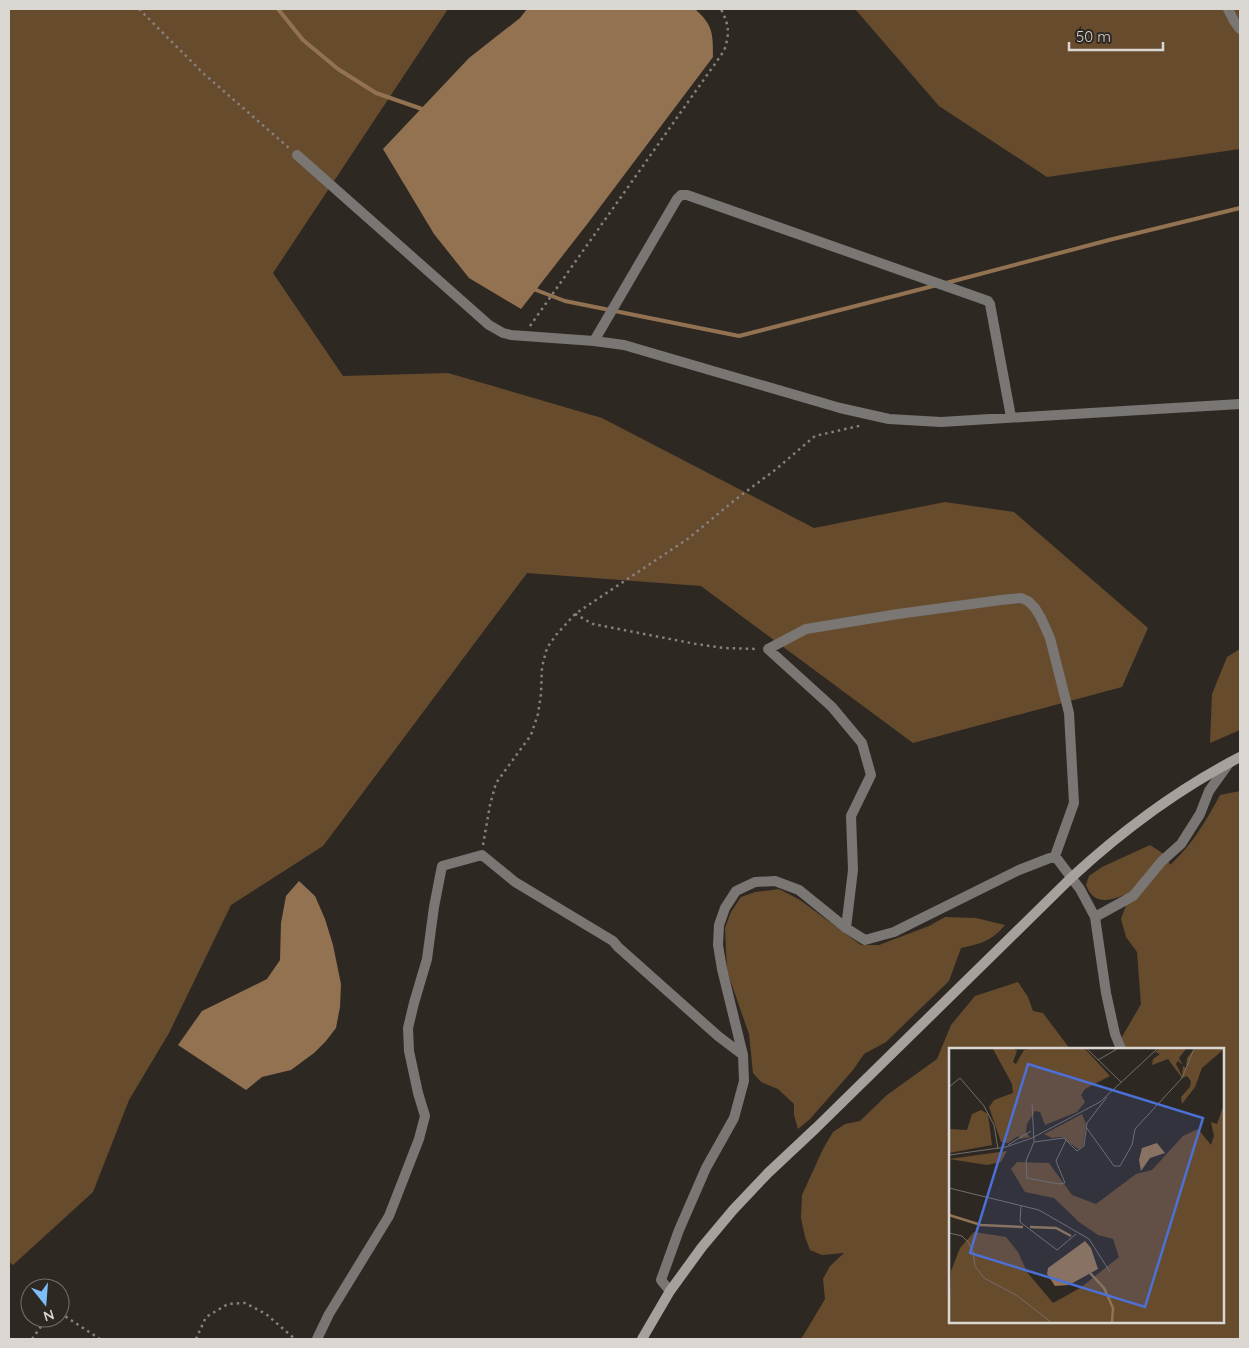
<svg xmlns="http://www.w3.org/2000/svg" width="1249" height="1348" font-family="Quicksand,sans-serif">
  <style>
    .green { fill: #674b2d }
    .water { fill: #927251 }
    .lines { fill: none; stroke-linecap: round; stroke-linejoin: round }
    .stream { stroke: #927251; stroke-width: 4 }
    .path { stroke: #86817d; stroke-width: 2.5; stroke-dasharray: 2.5 4; stroke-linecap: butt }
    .street { stroke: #797673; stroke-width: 10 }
    .secondary { stroke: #a6a19c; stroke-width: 10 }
    .inset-river { fill: none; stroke: #927251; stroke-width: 2.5 }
    .inset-road { fill: none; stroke: #736e69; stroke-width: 1 }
    .view { fill: #4c70d6; fill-opacity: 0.15; stroke: #4c70d6; stroke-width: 2.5 }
    .inset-edge { fill: none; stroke: #dad6d2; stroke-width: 2.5 }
  </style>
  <rect width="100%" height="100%" fill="#2e2823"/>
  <path class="green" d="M9,9H448L273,273L343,376L448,373L602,418L814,528L945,502L1014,512L1148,628L1122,687L913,743L701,586L527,573L323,846L231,905L169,1033L129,1100L93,1192L13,1265L9,1262Z
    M855,9H1240V149L1047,177L939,106Z
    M1240,649V730L1210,743L1212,694L1227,657Z
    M1240,791V1339H800L803,1336L825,1299L823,1279L830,1266L844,1253L822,1255L810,1250L805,1237L801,1218L802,1195L823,1149L833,1132L845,1124L860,1121L887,1095L937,1059L951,1025L975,996L1018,982L1028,997L1033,1011L1043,1013L1070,1049H950V1322H1223V1049H1115L1141,1004L1137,952L1126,937L1121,919L1128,900L1124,895C1108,902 1093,904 1086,885L1089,876L1102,867L1150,845L1167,856L1170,865C1192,845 1206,821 1220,795Z
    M779,889L800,900L861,945H879L929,926L945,917L976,918L1005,925C992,941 980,944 961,948L949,981L886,1042L864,1054L853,1070L810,1119L798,1129L794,1115V1104L778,1089L761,1082L753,1073L749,1034L727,971L725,928L731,912L741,897L755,892Z"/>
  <path class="water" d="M527,9H695C713,25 713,33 713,57L588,223L521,309L469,278L434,234L383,149L469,58L520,18Z
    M299,881L315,896L325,919L333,945L341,984L340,1007L336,1028L326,1041L314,1053L291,1070L262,1077L246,1090L178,1045L202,1011L267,979L280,960L281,923L286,896Z"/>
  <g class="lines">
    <path class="stream" d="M278,9L303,40L338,69L376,93L425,110
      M946,283L1109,240L1240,208
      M535,287L536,290L565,301L739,336L937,285"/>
    <path class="path" d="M139,9L203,73L289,148
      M530,326L724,51C730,33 729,25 721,9
      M575,614L593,624L696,644L724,648L758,649
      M483,845L490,805L496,783L531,735L538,714L541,694L542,667L547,648L556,635L575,614L689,538L736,499L775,470L815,436L863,425
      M60,1313L100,1339
      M32,1339L47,1318
      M196,1339L206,1317L228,1304L245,1303L266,1314L295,1339"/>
    <path class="street" d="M1228,9L1234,21L1240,29
      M297,155L489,325L503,333L511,335L594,341L624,345L840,408L889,419L941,422L1240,404
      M594,341L677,199L681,195H687L988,301L990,304L1011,417
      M1095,917L1133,896L1162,861L1181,844L1200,814L1209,791L1229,763
      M846,928L853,870L851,816L871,775L862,743L832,707L768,649L806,629L898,614L1001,600L1021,598L1028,601L1035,608L1041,618L1050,638L1069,713L1074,803L1055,856
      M670,1291L661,1280L679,1230L706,1168L734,1118L744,1081L743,1055L722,969L718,945L719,925L725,908L736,891L755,882L775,881L799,890L846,928L865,940L894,932L1019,870L1055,856L1080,889L1095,917L1106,993L1115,1034L1121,1049
      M317,1339L329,1314L389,1216L419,1139L425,1116L418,1093L409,1051L408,1028L414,1003L427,959L434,907L442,866L482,855L515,882L613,941L618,947L718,1036L743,1055"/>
    <path class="secondary" d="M642,1339L670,1291L702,1247L733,1210L768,1173L816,1128L1072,877C1123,830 1178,789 1240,757"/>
  </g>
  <g transform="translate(949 1048)">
    <rect width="275" height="275" fill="#2e2823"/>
    <path d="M44,1H65L68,3L64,14L67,16L75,2L81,1H136L161,28L136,41L132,47L136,54L128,64L96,77L91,64L86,63L78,76L77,84L81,89L71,91L69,88L59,95L52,94L40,59L45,52L64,45L63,36ZM210,1H237L230,10L234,17L229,13L227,16L233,28L234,18L237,20L238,10L245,1H275L253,20L246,39L233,56L232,49L241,39L242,33L238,28L233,30L219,11L203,17L204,11L211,6L206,4ZM275,56V274H0L2,223L11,200L25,184L57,189L69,204L78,224L104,255L131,240L170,209L164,191L149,187L130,174L105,150L76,144L62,121L68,114L100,115L123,147L147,156L187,126L203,122L234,88L249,81L262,97L265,88L262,74L268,76ZM32,62L39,66L43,97L0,105V81L18,82L23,66ZM133,66L137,76L134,98L129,101L113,89L103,90L95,86ZM58,103L52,114L38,117L0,111Z" fill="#674b2d"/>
    <path d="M208,95L216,105L201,110L192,123L190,112L193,100ZM136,193L142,200L149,221L120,237L106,238L98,226L99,220Z" fill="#927251"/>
    <path class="inset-river" d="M0,167L32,177L74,179M81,179L107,180L122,188M141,225L155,240L164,260L163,274"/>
    <path class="inset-road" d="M138,1L172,34M149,12L168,1M0,39L11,30L35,58L45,77L49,101M83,55L85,94L115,90L128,103L135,98L138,75L158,49M137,79L165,118H171L183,97L186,81L233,30L245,1M85,94L77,113L78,130L110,136L116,135L107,113L117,92M59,97L82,83M0,107L57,99L83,90L151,54L208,1M0,140L90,162L140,191L161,224M72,157L71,174L108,202L127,186M0,185L13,188L19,194L24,203L26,218L35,230L67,247L102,274"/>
    <path class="view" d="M79,16L254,70L196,259L21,205Z"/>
    <rect width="275" height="275" class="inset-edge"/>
  </g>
  <rect width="1249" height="1348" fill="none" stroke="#dad6d2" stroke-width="20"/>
  <g transform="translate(45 1303) rotate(163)"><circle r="24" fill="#2e2823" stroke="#736e69"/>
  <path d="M0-4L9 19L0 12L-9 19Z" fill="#7dbef9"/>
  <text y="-8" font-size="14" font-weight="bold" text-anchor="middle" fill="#dad6d2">N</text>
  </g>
  <path d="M1069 42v8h94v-8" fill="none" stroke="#dad6d2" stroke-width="2.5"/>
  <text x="1076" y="42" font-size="15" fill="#dad6d2" stroke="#2e2823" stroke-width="4" paint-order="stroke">50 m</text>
</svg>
